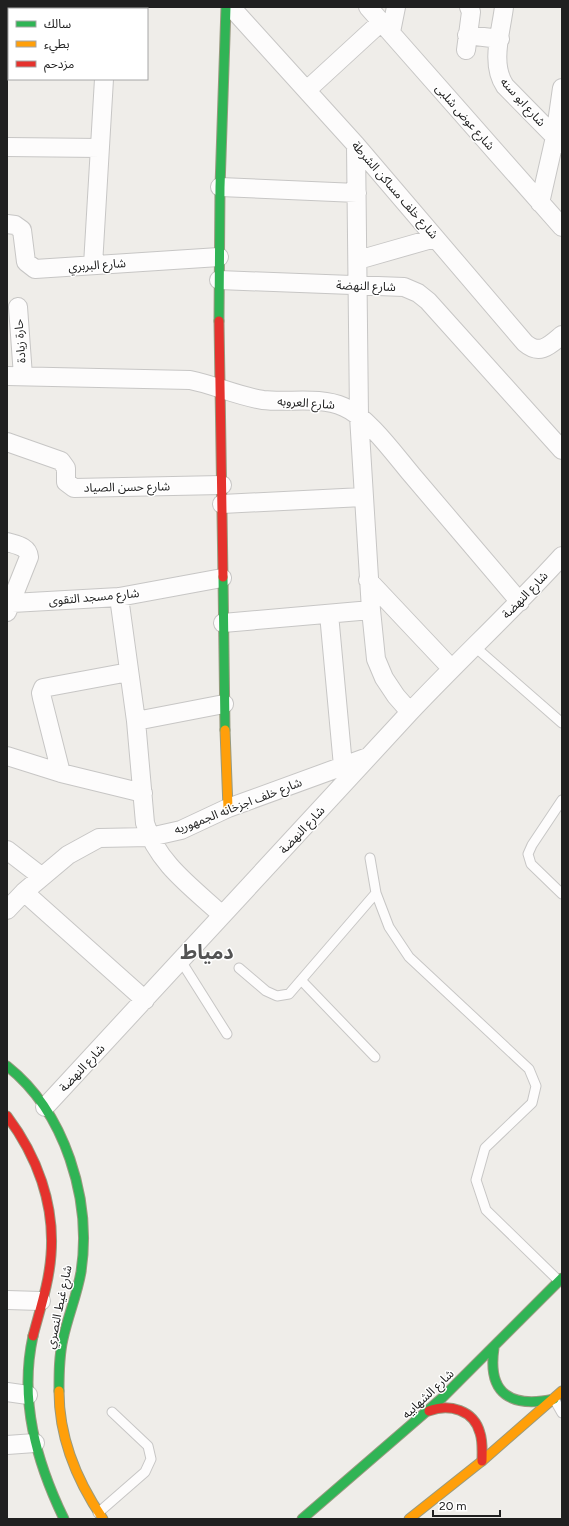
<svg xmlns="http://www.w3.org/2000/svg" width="569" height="1526" font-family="Figtree,'Noto Sans Arabic',sans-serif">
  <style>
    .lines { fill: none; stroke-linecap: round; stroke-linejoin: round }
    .lane-casing { stroke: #c7c6c5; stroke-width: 11 }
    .street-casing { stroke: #c7c6c5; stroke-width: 20 }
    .fast-casing { stroke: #989a7f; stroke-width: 11 }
    .slow-casing { stroke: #989a7f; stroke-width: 11 }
    .jam-casing { stroke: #989a7f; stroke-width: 11 }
    .lane { stroke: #fdfcfc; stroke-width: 9 }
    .street { stroke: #fdfcfc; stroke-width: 18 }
    .fast { stroke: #30b455; stroke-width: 9 }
    .slow { stroke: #ff9f0a; stroke-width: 9 }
    .jam { stroke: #e5322d; stroke-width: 9 }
    .labels { text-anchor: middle; stroke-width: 3; stroke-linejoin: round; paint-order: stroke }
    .street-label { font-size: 12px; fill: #202020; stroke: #fff }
    .town-label { font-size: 20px; font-weight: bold; fill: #535353; stroke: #fff }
  </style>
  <rect width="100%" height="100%" fill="#efede9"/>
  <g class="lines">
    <g class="lane-casing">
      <path id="lane" d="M474,646L562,723
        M562,800L532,845L528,854L531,864L562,894
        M370,858L376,893L389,927L409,957L529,1069L536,1086L532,1103L485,1148L476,1180L486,1210L559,1281
        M181,961L227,1034
        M239,968L266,991L277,996L289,994L376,893
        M301,980L375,1057
        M554,1399L562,1413
        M98,1513L145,1472L151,1459L148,1446L112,1412"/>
    </g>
    <g class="street-casing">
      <path id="street" d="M231,7L356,145L525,343C540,356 550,345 562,335
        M368,7L562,227
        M504,7C501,32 490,64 505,86L562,144
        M18,9V7
        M109,9V7
        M391,32L396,7
        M467,35L500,39
        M466,50L471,12L469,7
        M7,56H9
        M307,90L381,22
        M356,145L359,416L371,610L376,659L384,678L396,696L410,712
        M7,147L100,148
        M220,187L357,193
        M540,203L555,137L562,88
        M7,224L15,225L22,230L26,262L35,269L219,257
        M358,260L435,238
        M93,265L104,79
        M219,280L404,287L418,293L428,301L562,450
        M18,307L23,376
        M7,376L190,380C215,385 237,396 263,400C289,403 319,396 344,407C368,417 395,455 412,475C448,517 484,560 520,602
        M7,442L61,461L66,468V482L74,488L222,485
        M222,504L363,497
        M7,542C16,545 28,546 29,557L7,612
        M368,580L451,668
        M119,597L136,721L145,823C157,863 193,888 222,915
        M12,603L119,597L222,578
        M329,614L343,766
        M223,623L371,610
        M136,721L224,704
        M7,756L61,773L143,793
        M61,773L42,698L41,693L43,688L129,672
        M7,850L42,877
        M24,892L145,1000
        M7,910L24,892L68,855L99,838L150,837L181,830L228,808L368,757
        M45,1107L410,712C460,659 513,610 562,556
        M7,1300L41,1301
        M7,1392L28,1395
        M7,1445L35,1443"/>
    </g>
    <g class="fast-casing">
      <path id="fast" d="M219,321L220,187L226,7
        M223,577L225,730
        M7,1066C65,1112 92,1199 81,1272C77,1295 68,1316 63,1339C59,1356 59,1373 59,1391
        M33,1336C19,1400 36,1461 64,1519
        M494,1348C487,1395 512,1408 554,1399
        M302,1519L442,1398L562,1278"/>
    </g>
    <g class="slow-casing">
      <path id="slow" d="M225,730L228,808
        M59,1391C59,1437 77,1481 103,1519
        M409,1519L482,1461L562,1391"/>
    </g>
    <g class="jam-casing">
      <path id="jam" d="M219,321L223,577
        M7,1116C37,1156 55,1204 51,1255C49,1283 40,1309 33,1336
        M429,1411C449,1403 474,1410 480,1433C483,1442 482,1452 482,1461"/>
    </g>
    <use href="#lane" class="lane"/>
    <use href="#street" class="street"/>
    <use href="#fast" class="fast"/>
    <use href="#slow" class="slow"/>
    <use href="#jam" class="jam"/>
  </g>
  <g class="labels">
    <g class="street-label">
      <text transform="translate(523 102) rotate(48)" y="4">شارع ابو سنه</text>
      <text transform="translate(465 117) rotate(49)" y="4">شارع عوض شلبى</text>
      <text transform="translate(395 190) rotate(49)" y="4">شارع خلف مساكن الشرطة</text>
      <text transform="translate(97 265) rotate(-4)" y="4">شارع البربري</text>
      <text transform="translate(366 286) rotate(2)" y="4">شارع النهضة</text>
      <text transform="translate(20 341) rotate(-94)" y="4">حارة زيادة</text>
      <text transform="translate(306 403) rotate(4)" y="4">شارع العروبه</text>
      <text transform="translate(127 487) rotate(-1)" y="4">شارع حسن الصياد</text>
      <text transform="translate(525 595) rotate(-46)" y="4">شارع النهضة</text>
      <text transform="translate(94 597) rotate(-5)" y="4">شارع مسجد التقوى</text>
      <text transform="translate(238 806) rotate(-21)" y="4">شارع خلف اجزخانه الجمهوريه</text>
      <text transform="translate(302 830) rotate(-47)" y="4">شارع النهضة</text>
      <text transform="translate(82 1068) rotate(-47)" y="4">شارع النهضة</text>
      <text transform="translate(59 1307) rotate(-78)" y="4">شارع غيط النصري</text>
      <text transform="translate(428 1394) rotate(-43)" y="4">شارع الشهابيه</text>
    </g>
    <g class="town-label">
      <text x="207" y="959">دمياط</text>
    </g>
  </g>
  <rect width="569" height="1526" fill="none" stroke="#202020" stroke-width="16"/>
  <rect x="8" y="8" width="140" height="72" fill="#ffffff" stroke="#a6a6a6"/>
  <rect x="16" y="21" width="20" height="6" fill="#30b455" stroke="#a6a6a6"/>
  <text x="44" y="28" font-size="12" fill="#202020">سالك</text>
  <rect x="16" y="41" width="20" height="6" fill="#ff9f0a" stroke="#a6a6a6"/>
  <text x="44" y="48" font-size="12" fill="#202020">بطيء</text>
  <rect x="16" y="61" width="20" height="6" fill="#e5322d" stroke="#a6a6a6"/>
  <text x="44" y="68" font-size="12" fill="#202020">مزدحم</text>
  <path d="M433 1510v6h67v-6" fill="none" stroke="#202020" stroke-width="2"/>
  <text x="439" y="1510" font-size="12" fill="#202020" stroke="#ffffff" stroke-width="3" paint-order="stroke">20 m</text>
</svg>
